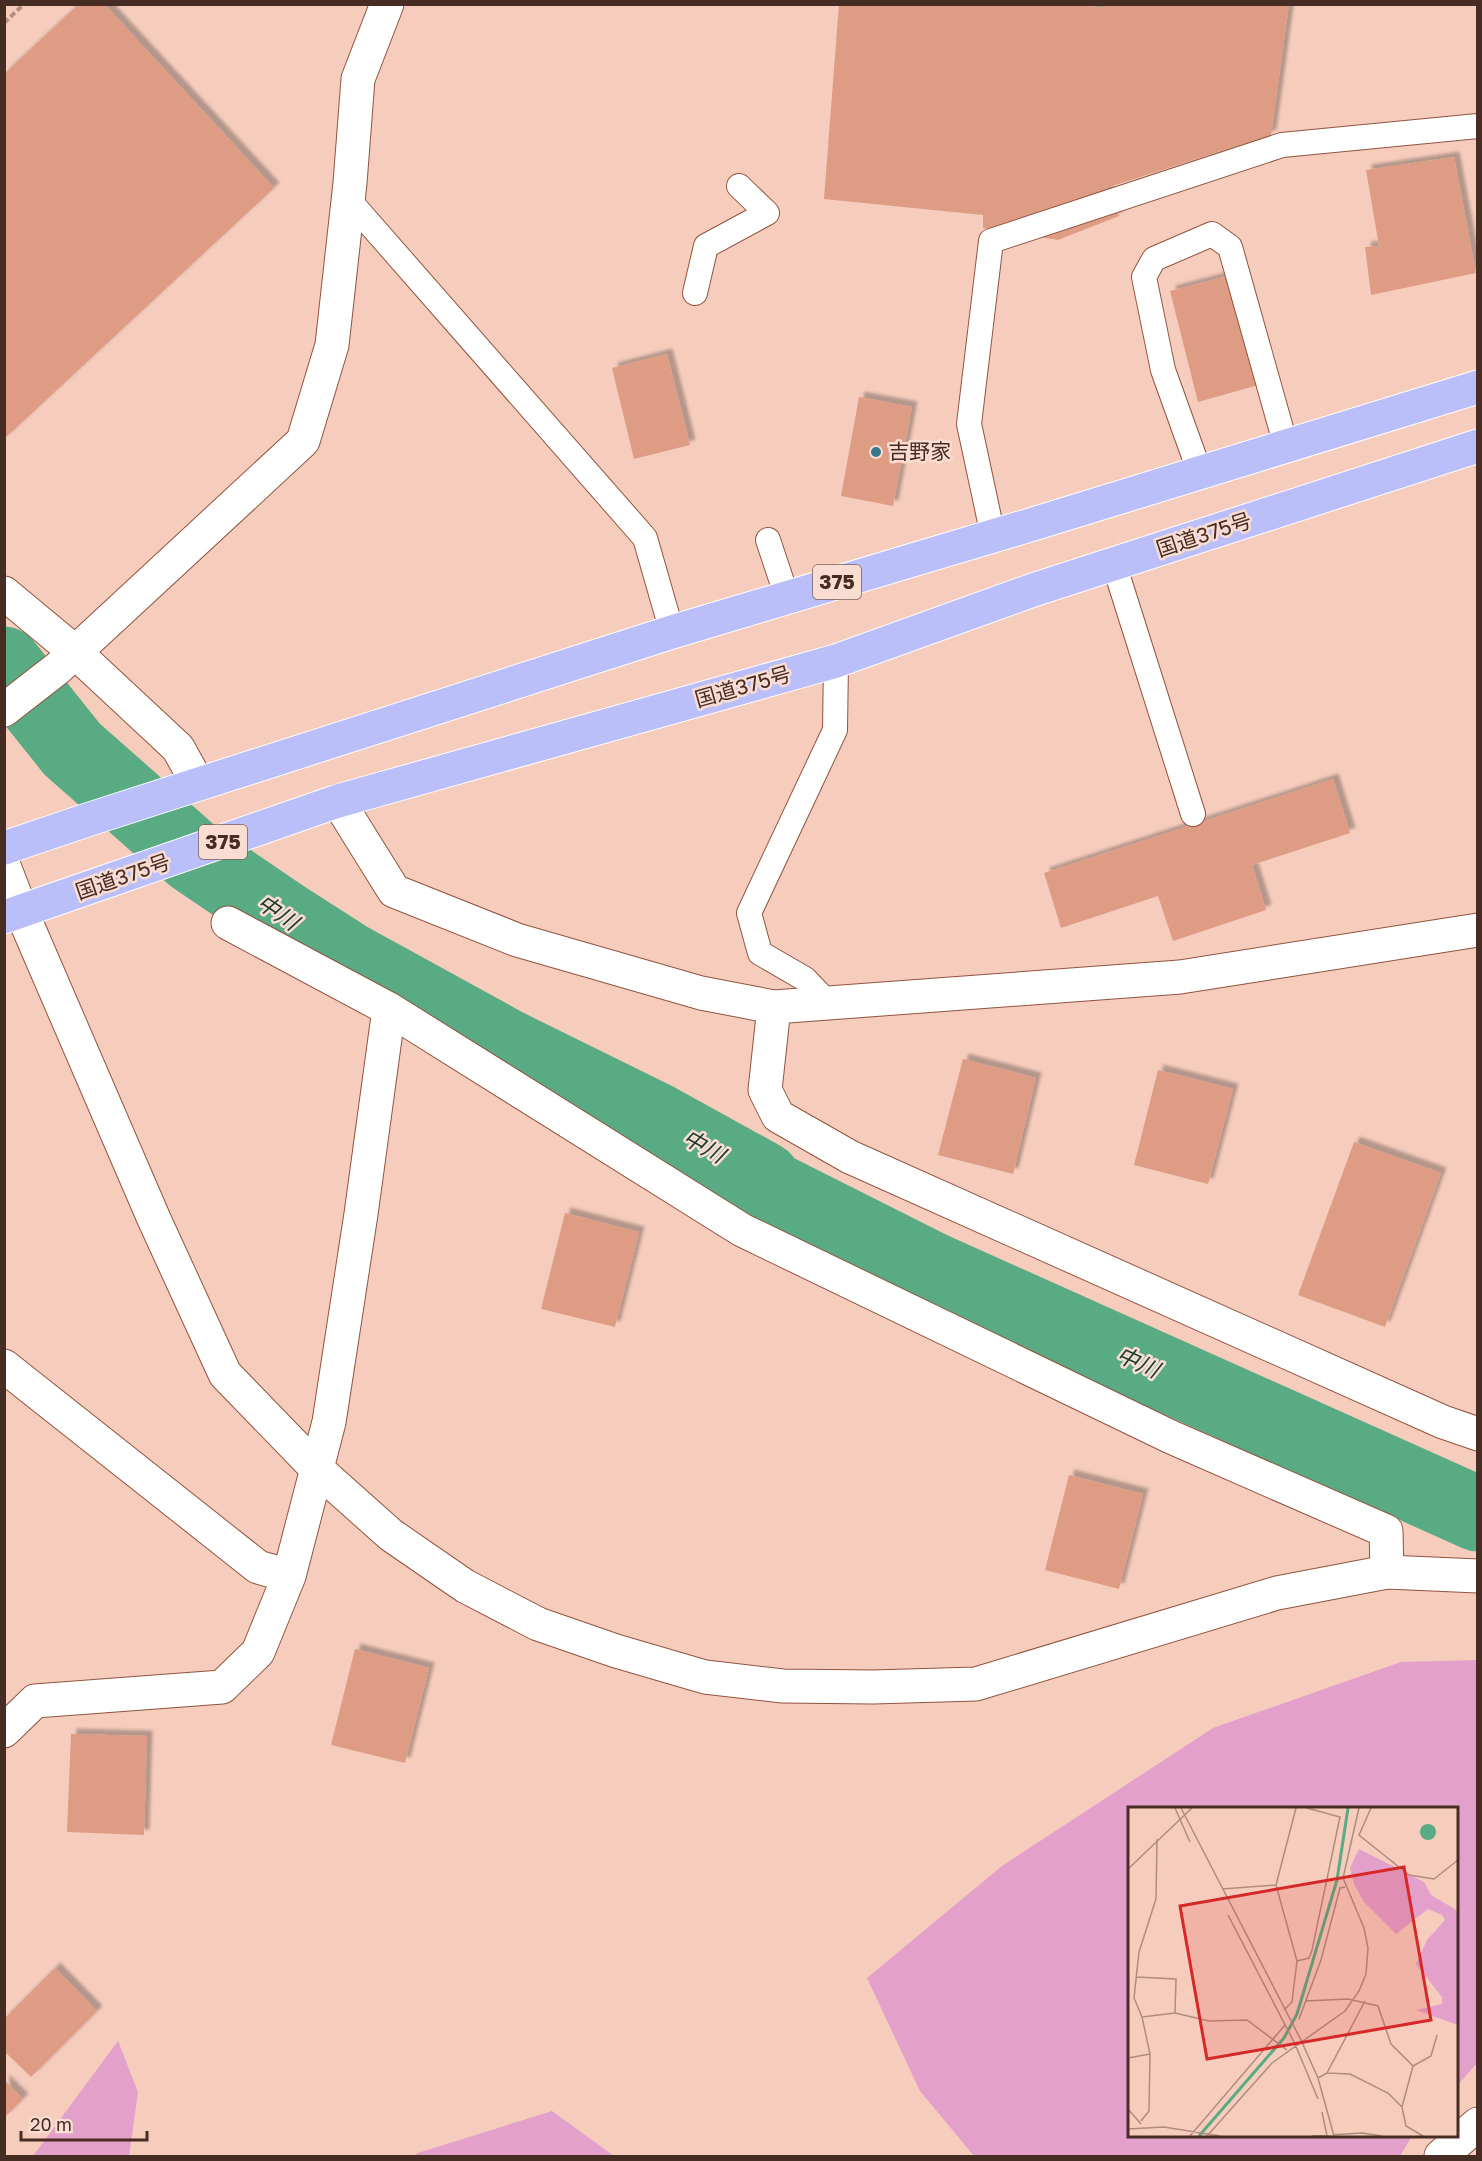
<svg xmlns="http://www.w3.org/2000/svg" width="1482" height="2161" font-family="'Golos Text','Noto Sans JP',sans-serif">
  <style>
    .green { fill: #e2a0cb }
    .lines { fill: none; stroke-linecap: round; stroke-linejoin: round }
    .river { stroke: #58ab82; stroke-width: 75 }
    .building { fill: #de9c84; filter: url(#shadow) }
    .lane-casing { stroke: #90543f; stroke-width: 26 }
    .street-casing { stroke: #90543f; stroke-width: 35 }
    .secondary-casing { stroke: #90543f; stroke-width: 35 }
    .highway-casing { stroke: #fff; stroke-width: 35 }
    .path { stroke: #b38f82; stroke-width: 4; stroke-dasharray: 6 3; stroke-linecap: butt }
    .lane { stroke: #fff; stroke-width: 24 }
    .street { stroke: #fff; stroke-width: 33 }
    .secondary { stroke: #fff; stroke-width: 33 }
    .highway { stroke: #babffa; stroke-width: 33 }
    .poi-dot { fill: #38788c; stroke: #f9ddd3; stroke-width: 2 }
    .labels { text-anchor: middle; stroke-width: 5; stroke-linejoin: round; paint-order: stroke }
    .shield { fill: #f9ddd3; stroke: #7c6158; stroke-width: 1.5 }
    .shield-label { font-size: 20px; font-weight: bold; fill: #472c23 }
    .poi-label { font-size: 21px; fill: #472c23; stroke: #f9ddd3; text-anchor: start }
    .street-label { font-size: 21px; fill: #472c23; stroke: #f9ddd3 }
    .water-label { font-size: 22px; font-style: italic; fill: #143927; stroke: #f9ddd3 }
    .inset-river { fill: none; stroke: #58ab82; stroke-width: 3 }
    .inset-road { fill: none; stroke: #b08c7f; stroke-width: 1.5 }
    .view { fill: #d62828; fill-opacity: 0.15; stroke: #d62828; stroke-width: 3 }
    .inset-edge { fill: none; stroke: #472c23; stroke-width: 3 }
  </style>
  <defs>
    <filter id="shadow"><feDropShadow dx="5.5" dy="-5.5" stdDeviation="1.5" flood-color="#0004"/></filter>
  </defs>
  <rect width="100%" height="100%" fill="#f6ccbd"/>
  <path class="green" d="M1477,1660V2063L1457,2086L1456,1808H1130V2136H1412L1400,2156H974L920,2091L867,1978L1002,1866L1213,1728L1401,1662Z
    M118,2041L138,2092L129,2156H33Z
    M552,2111L614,2156H413L418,2153Z"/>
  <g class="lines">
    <path class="river" d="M4,664L72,749L193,856L281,916L348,959L508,1047L658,1121L763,1179L770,1188L931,1269L1478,1514"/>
  </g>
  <path class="building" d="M79,4H104L274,188L4,439V74Z
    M839,4H1075L1103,8V4H1289L1271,135L1106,188L1119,216L1058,240L983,228V215L824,199Z
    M1454,157L1476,273L1371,295L1365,247L1379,246L1366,170Z
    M1231,275L1262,384L1198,402L1170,291Z
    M667,354L690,445L634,459L612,368Z
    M859,397L912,407L893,506L841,496Z
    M1333,779L1350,833L1252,865L1266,910L1173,941L1158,896L1061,928L1044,873Z
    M963,1059L1036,1078L1013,1174L938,1155Z
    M1158,1070L1233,1089L1208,1184L1134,1165Z
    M1354,1142L1441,1173L1385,1327L1298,1295Z
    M565,1213L639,1232L615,1327L541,1309Z
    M1069,1475L1143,1494L1119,1589L1045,1570Z
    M355,1649L429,1668L405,1763L331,1745Z
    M71,1734L147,1736L144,1835L67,1832Z
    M55,1968L97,2011L31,2077L4,2051V2019Z
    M4,2080L23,2099L4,2118Z"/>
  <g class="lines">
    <g class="lane-casing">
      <path id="lane" d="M348,199L645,538L672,632
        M695,293L706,246L767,213L739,186
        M1200,473L1163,370L1144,277L1154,259L1212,234L1230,247L1286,446
        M993,536L969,424L991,241L1282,145L1478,126
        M768,540L787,597
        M1114,564L1193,814
        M828,1003L805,979L760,953L749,913L835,730L836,661"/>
    </g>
    <g class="street-casing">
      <path id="street" d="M4,710L58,668L303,441L332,345L350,183L358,79L387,4
        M338,801L394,891L517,940L701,993L774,1007L1180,977L1478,930
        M228,923L389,1009L742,1230L1171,1437L1386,1531L1387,1572
        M774,1007L765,1090L778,1116L850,1157L1443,1422L1478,1434
        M4,1366L258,1567L289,1576
        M4,1731L35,1701L222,1687L258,1652L289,1576L329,1422L361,1214L389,1009
        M1441,2156L1478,2124"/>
    </g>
    <g class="secondary-casing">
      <path id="secondary" d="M4,593L75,652L178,748L198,784
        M4,866L22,913L154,1219L225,1374L317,1469L391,1535L465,1586L538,1624L616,1651L705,1677L783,1686L873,1687L976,1684L1277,1593L1387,1572L1478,1576"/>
    </g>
    <g class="highway-casing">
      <path id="highway" d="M4,848L90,819L672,632L1030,525L1478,387
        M4,917L338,801L836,661L1033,590L1478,446"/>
    </g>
    <path class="path" d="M4,23L24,4"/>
    <use href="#lane" class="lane"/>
    <use href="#street" class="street"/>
    <use href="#secondary" class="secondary"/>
    <use href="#highway" class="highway"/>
  </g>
  <circle class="poi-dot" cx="876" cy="452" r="6"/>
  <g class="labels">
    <g class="shield">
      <rect x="813" y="565" width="48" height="34" rx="4.5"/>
      <rect x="199" y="825" width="48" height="34" rx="4.5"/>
    </g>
    <g class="shield-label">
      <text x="837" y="589">375</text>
      <text x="223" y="849">375</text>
    </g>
    <g class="poi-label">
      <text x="888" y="459">吉野家</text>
    </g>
    <g class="street-label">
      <text transform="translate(1204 535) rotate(-18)" y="7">国道375号</text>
      <text transform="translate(743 687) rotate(-16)" y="7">国道375号</text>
      <text transform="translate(123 877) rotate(-19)" y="7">国道375号</text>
    </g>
    <g class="water-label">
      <text transform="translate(278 912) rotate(34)" y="8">中川</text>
      <text transform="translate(704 1146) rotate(29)" y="8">中川</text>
      <text transform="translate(1138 1362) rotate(24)" y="8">中川</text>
    </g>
  </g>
  <g transform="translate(1128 1807)">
    <rect width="330" height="330" fill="#f6ccbd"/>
    <path d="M231,42L296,75L303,88L330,104V218L288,203L314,197V190L288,157L299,133L317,113L314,108L300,102L268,127L236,95L226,77L222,61Z" fill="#e2a0cb"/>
    <path d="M292 25a8 8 0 1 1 16 0a8 8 0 1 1-16 0Z" fill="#58ab82"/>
    <path class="inset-river" d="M71,329L156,231L169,207L209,73L220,1"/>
    <path class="inset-road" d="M47,1L62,35M53,1L173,233L190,271L206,329M243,1L231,28L281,68L306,72L330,53M29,32L28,92L11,145L6,191L14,210L47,206L81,214L119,213L159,243M0,62L64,1M148,78L169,154L164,195L156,203M94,82L148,78L168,1M100,108L167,237L190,292M169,154L181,151L184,143L212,10L179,1M8,170L48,172L47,206M177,194L220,192L250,199L263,237L285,259L274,300L278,319L295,329M171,212L193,153L212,81L217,80M0,251L22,247M285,259L303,249L309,228M199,266L237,194M190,271L199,266L222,267L260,286L274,300M0,302L13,317M194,305L199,329M13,314L21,304L22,247L14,210M0,322L36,320L92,329M62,329L157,218M79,329L144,256L217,204L231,184L238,167L240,141L236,121L215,71L231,1M184,329L234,326L254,329"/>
    <path class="view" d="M276,60L303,213L79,252L52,99Z"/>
    <rect width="330" height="330" class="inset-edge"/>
  </g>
  <rect width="1482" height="2161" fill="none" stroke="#472c23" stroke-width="12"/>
  <path d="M21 2131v9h126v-9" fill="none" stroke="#472c23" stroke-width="3"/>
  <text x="30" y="2131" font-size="18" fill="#472c23" stroke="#f9ddd3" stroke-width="4.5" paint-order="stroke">20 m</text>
</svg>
